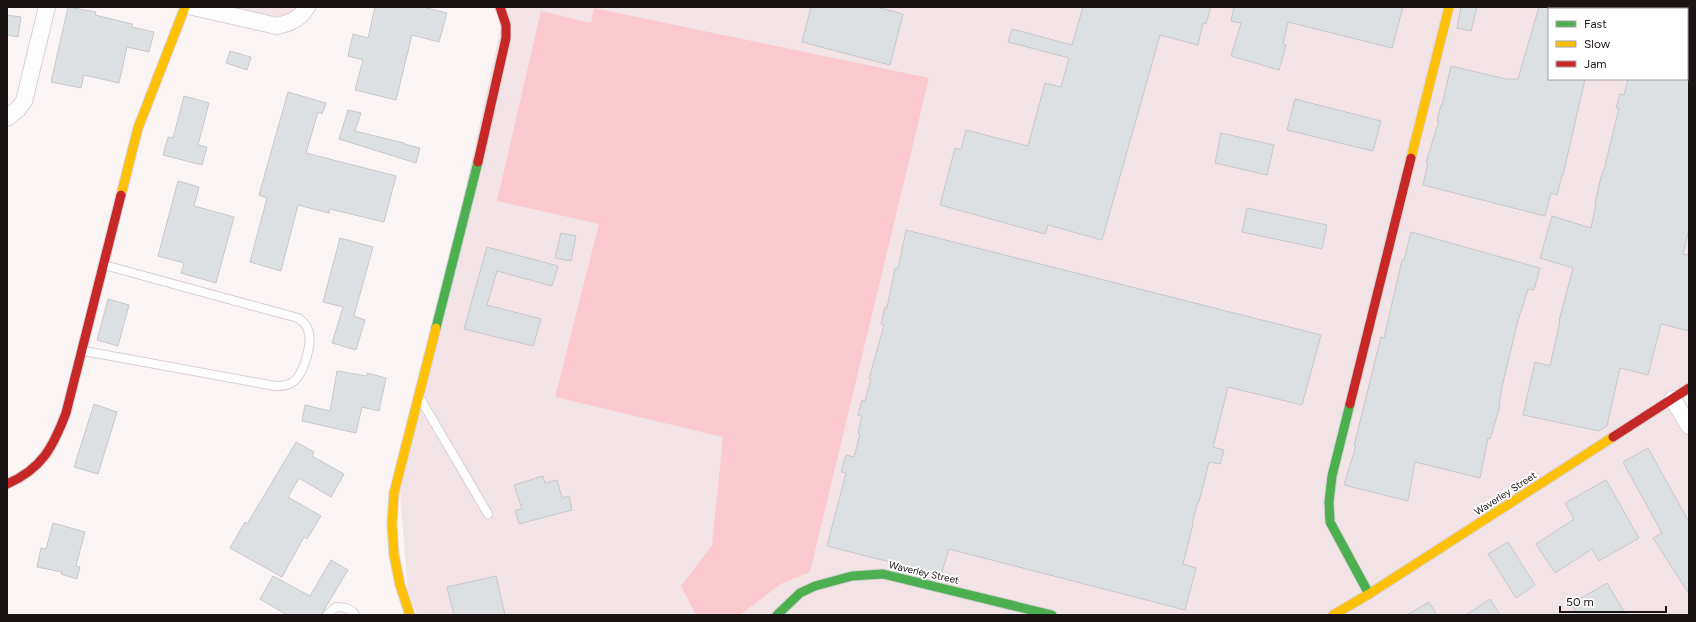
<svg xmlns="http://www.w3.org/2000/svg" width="1696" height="622" font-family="Figtree,sans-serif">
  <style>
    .built { fill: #f2e4e6; fill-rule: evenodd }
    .forest { fill: #fcc9d1 }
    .building { fill: #dde0e3; stroke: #c7c8ca }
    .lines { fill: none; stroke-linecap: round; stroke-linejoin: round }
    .lane-casing { stroke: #d9d1d3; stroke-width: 10 }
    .street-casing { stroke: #d9d1d3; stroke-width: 18 }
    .fast-casing { stroke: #d9d1d3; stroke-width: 11 }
    .slow-casing { stroke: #d9d1d3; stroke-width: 11 }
    .jam-casing { stroke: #d9d1d3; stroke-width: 11 }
    .lane { stroke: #fefdfe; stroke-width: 8 }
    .street { stroke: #fefdfe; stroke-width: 16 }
    .fast { stroke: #4caf50; stroke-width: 9 }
    .slow { stroke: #ffc107; stroke-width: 9 }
    .jam { stroke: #c62828; stroke-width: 9 }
    .labels { text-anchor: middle; stroke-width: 3.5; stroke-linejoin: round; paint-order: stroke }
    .street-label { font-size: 10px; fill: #1b1415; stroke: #fff }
  </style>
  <rect width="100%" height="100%" fill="#faf4f5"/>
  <path class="built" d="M212,7H305L288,22Z
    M505,7H1689V383L1670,396L1689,430V615H417L408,593L400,492ZM1549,9H1687V79H1549Z"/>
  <path class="forest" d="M594,8L929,78L810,572L781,584L740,615H696L681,586L712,545L723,437L555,397L599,224L497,201L541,11L591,23Z"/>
  <path class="building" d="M68,7L96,12L95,15L132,24V27L154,32L149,52L127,47L119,83L84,75L81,88L51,82Z
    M375,7H423L447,13L439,42L412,35L396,100L355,90L363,60L348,56L353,34L368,38Z
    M811,7H876L903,14L890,65L802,42Z
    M1083,7H1211L1206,24L1203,23L1198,45L1160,35L1102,240L1048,225L1045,234L940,205L955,148L961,150L966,130L1028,146L1045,83L1061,87L1069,58L1008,42L1012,29L1072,45Z
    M1234,7H1403L1392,48L1288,22L1283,44L1286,45L1279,70L1231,56L1241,23L1231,21Z
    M1461,7H1477L1471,31L1457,28Z
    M1539,7H1549V79H1585L1563,175H1562L1557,195L1551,193L1545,216L1423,185L1428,163L1426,162L1439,121H1437L1441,105H1442L1451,66L1506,79H1518Z
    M7,15L21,17L18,37L7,35Z
    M230,51L251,57L247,70L226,63Z
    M1628,79H1689V229L1683,254L1689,255V331L1661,324L1648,375L1620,368L1607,426L1599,431L1523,415L1535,362L1550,366L1560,321H1559L1573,268L1540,258L1552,216L1591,228L1596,204H1595L1599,185L1603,170H1604L1619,108H1616L1620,94L1624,95Z
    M288,92L326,103L322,114L318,112L306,153L396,176L384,222L330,209L329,213L298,205L281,271L250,262L267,198L259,195Z
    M184,96L209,103L198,145L207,147L202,165L163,155L168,137L173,138Z
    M1295,99L1381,121L1373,151L1287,130Z
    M348,110L361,113L355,131L404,143V144L420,148L416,163L339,139Z
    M1221,133L1274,145L1267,175L1215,163Z
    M178,181L199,187L194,206L234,217L216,283L181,273L184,263L158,256Z
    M1247,208L1327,225L1322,249L1242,232Z
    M906,230L1321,335L1302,405L1228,387L1213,447L1224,450L1220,464L1209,462L1199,502H1198L1192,523L1193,524L1183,564L1196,568L1185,610L949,549L941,575L827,546L846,473L841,472L846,455L854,457L860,434L858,433L862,416L858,415L862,400L865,401L871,379H869L884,325L881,324L885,307L887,308L895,268L898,269Z
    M1411,232L1540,268L1534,290L1528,289L1517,324L1502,387L1499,405L1500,406L1490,439L1488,438L1480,478L1415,462L1408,501L1344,485L1356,446H1354L1376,357L1381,337L1384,338L1402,260H1404Z
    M561,233L576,236L571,261L555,258Z
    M340,238L373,247L354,316L365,320L356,350L332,343L343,307L323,302Z
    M487,247L558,266L552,286L497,271L487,305L541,319L533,346L464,329Z
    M108,299L129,305L118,346L97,340Z
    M337,371L367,376V373L386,378L379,411L362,407L356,433L302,421L305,405L330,411Z
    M94,404L117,412L98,474L74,467Z
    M296,442L314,452L312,456L344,474L331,497L299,478L288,497L321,516L307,539L304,537L282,577L230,548L245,522L247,524Z
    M1648,448L1689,522V594L1653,538L1662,533L1623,462Z
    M543,476L545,483L557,480L562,498L569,496L572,510L519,524L515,510L522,509L514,485Z
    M1606,480L1639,538L1599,561L1592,549L1555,573L1536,544L1574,519L1565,503Z
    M53,523L85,532L76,566L80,567L77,579L61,574L62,572L37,567L41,548L46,549Z
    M1508,542L1535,585L1516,598L1488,554Z
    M331,560L348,570L321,615H287L260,599L273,576L310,596Z
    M496,576L505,615H454L447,587Z
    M1607,583L1626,615H1578L1571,604Z
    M1490,599L1500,615H1466Z
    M1429,602L1437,615H1407Z"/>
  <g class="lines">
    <g class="lane-casing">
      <path id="lane" d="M84,351L275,386C281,386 288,386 293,382C304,374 313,342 308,330C307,324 302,321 298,318L104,265
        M421,400L488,514
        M327,615L336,607C344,607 351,608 355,615"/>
    </g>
    <g class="street-casing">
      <path id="street" d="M193,7L277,26C290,23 300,19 307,7
        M7,118L18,109L24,101L47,7
        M1673,399L1689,426"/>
    </g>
    <g class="fast-casing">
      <path id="fast" d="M436,328L478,162
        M1350,404L1332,476L1329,502L1330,522L1369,594
        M777,615L800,593L815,586L852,576L883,574L1052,615"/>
    </g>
    <g class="slow-casing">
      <path id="slow" d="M1411,158L1449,7
        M121,195L138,128L185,7
        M410,615L400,585L394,555L392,524L394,493L436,328
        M1333,615L1369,594L1613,437"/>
    </g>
    <g class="jam-casing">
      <path id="jam" d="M478,162L506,38V25L500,7
        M1350,404L1411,158
        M1613,437L1689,388
        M7,484C42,469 53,447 66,413L121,195"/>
    </g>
    <use href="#lane" class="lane"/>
    <use href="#street" class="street"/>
    <use href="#fast" class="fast"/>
    <use href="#slow" class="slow"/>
    <use href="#jam" class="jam"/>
  </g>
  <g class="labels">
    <g class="street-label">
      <text transform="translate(1505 493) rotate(-33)" y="4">Waverley Street</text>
      <text transform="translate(924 572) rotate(13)" y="4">Waverley Street</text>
    </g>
  </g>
  <rect width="1696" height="622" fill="none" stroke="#1b1415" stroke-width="16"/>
  <rect x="1548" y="8" width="140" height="72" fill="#ffffff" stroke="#a4a1a1"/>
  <rect x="1556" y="21" width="20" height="6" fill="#4caf50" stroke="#a4a1a1"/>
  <text x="1584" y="28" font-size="12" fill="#1b1415">Fast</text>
  <rect x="1556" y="41" width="20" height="6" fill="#ffc107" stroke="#a4a1a1"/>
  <text x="1584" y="48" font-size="12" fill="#1b1415">Slow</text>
  <rect x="1556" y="61" width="20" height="6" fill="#c62828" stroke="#a4a1a1"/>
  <text x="1584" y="68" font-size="12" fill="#1b1415">Jam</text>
  <path d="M1560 606v6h106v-6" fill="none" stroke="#1b1415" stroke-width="2"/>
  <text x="1566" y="606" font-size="12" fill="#1b1415" stroke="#ffffff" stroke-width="3" paint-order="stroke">50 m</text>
</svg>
